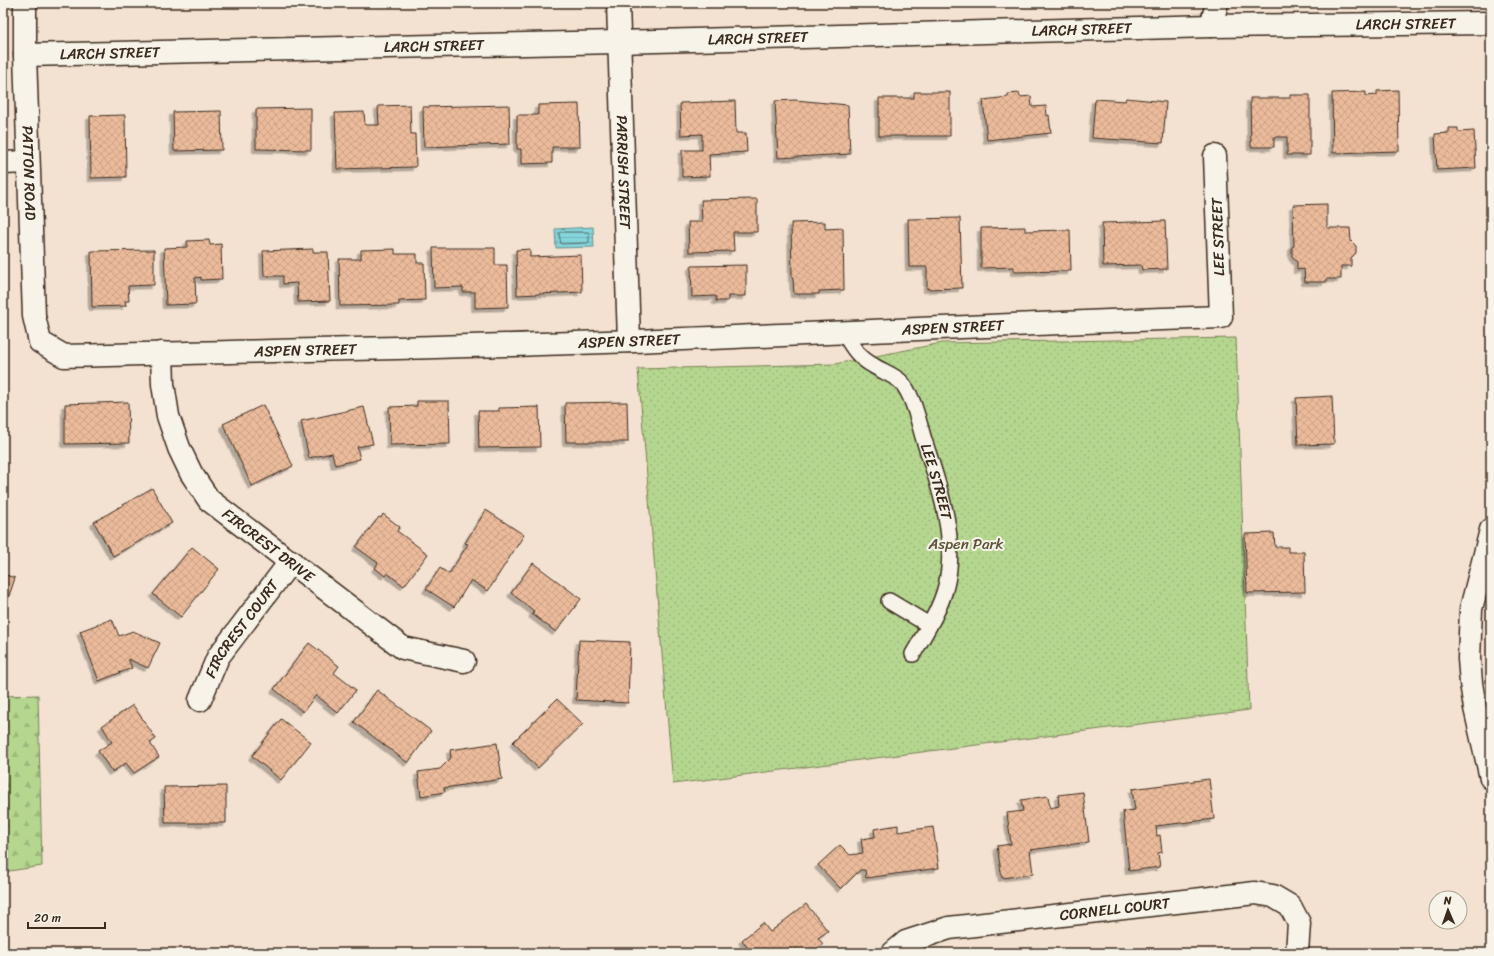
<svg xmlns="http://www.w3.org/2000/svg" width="1494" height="956" font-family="Sriracha,sans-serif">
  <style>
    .grass { fill: url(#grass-dots); stroke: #788056 }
    .forest { fill: url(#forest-firs); stroke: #788056 }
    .water { fill: url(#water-rules); stroke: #679190 }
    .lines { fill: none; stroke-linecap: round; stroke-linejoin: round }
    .shore { stroke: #586e6a; stroke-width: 1 }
    .building { fill: url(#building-cross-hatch); stroke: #3b2a1e; filter: url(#shadow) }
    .service-casing { stroke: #3b2a1e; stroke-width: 18 }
    .minor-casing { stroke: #3b2a1e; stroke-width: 25 }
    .tertiary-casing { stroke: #3b2a1e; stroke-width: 25 }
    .service { stroke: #f7f3e8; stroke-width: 15 }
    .minor { stroke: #f7f3e8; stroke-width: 22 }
    .tertiary { stroke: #f7f3e8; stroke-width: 22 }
    .labels { text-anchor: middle; stroke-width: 4; stroke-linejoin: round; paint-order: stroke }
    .street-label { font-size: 15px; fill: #3b2a1e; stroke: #f7f3e8 }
    .park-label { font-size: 15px; fill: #5a553a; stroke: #f7f3e8 }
  </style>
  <defs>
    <pattern id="grass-dots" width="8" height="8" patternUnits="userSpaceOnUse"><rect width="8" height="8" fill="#b5d68f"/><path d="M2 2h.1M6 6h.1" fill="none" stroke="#9db87b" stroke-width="1.8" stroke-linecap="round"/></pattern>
    <pattern id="forest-firs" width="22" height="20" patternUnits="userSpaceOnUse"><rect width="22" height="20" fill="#b5d68f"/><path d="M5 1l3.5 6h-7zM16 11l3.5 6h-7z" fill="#9db87b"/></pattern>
    <pattern id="water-rules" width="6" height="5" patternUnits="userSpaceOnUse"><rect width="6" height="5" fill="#84d5dc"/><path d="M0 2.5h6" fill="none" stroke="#73b7bc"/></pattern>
    <pattern id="building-cross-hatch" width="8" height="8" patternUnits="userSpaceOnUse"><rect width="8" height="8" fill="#ebbb9b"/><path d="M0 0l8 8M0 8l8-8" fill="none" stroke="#caa185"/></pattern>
    <filter id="shadow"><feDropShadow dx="-3.5" dy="3.5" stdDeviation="0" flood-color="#0004"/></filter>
  </defs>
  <rect width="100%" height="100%" fill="#f3e2d1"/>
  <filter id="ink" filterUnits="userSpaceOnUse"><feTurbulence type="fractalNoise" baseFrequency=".025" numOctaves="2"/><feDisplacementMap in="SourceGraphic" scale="8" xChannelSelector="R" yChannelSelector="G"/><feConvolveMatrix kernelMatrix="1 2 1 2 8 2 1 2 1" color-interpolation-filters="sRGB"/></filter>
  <g filter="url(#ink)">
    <path class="grass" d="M1236,338L1249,710L673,784L638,369L835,364L942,343Z"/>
    <path class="forest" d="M38,695L42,866L3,872V696Z"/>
    <path class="water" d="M593,227L594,247L556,248L555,229Z"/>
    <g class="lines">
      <path class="shore" d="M561,232H588L589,233V242L587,243L561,244L559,234Z"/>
    </g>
    <path class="building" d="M1398,90L1399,151L1333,153L1332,93L1366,92V96L1377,95V91Z
      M914,92H950V136H879V98H914Z
      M1019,93L1020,97L1031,96L1032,107L1046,106L1047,116L1049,115L1051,133L987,140L983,100L1008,97V94Z
      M1290,95H1310V155H1287V137H1274V147H1251L1250,98H1290Z
      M1126,98L1166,102L1163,143L1092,138L1095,99L1125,101Z
      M795,100L848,105L850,154L778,158L775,101Z
      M735,101L736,133H746L747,152L709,154L710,176L682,177V150H702V134L681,135L680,103Z
      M579,104L580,147H552V163L521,164V149H517V115H538V105Z
      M410,105L411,134H415L416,167L337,169L335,113L364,112L365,125H379L378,106Z
      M509,105L510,144L424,147L423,107Z
      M311,108V150L256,149V109Z
      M221,111L222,150L174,151L173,112Z
      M125,115L126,177L91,178L90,116Z
      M1449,128H1458V132L1474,131L1476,168L1437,170L1435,134L1449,133Z
      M757,199V232H733L734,251L689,252L688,222H702L701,200Z
      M1327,204V228H1350L1351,241L1356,246V253L1351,258V266H1341V279H1326V282H1305L1304,269L1297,270V262L1292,256V247L1294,246L1293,205Z
      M960,218L962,288L927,289V267H909L908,219Z
      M1165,221L1167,269L1142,270L1141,265L1103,266L1102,223Z
      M825,222V229L843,228L844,290L819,291V294H794L793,279L792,278L791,223Z
      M1025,227V231L1070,230L1071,271L1014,272V267L981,268V228Z
      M209,240L210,245L221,244L222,279L201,280V277L195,278L196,304L166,305L164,248L187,247V241Z
      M433,248H495V265H507L508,307L475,308V292H463V287L434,288Z
      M313,249V252H328L330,301L298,302L297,283L283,284V276H264L263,251Z
      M395,249V254H417V263H424L425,300L399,301V305L340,306L339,259H361V250Z
      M530,249V257L581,255L582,292L517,295L516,250Z
      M154,250V285L128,286L129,301H125L126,306L92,307L91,251Z
      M746,265V296H728V301H716V296L692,297L691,266Z
      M1332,396L1334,444L1298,445L1296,398Z
      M417,401H449L450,444L390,445L389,407L417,406Z
      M128,402L129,443L65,444V404Z
      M627,402L628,442H566L565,403Z
      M263,405L293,466L252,486L223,424Z
      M364,407L373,444L357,447L360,459L335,465L332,453L309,458L301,421Z
      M539,407L540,447L479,448L478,411H499V408Z
      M152,488L172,523L113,556L94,522Z
      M486,510L524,535L488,591L471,580L454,607L426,589L440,568L449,574L468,544L465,543Z
      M383,514L400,527L397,531L428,554L404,586L387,573L385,576L375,568L378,563L356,547L379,517L381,518Z
      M3,522L7,535L3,536Z
      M1274,533L1275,547H1288V552H1304L1305,592L1247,593L1245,534Z
      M192,547L219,569L181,617L153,594Z
      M533,563L581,599L556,632L532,614L534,611L511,593Z
      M3,574L15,578L3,614Z
      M112,619L119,636L133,631L160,643L148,668L128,659L132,668L99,681L80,631Z
      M579,640L630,642L628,703L576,700Z
      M309,643L339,666L334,673L356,690L338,713L316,695L303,712L274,689Z
      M377,690L431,731L408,763L354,722Z
      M557,699L583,724L538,768L513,742Z
      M133,705L156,739L150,743L159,757L134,773L126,763L112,772L98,751L112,742L102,726Z
      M281,719L311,742L281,780L252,756Z
      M497,743L502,779L444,788L445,792L421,796L418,772L440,769L451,758L450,750Z
      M1209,779L1214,819L1156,826L1157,836L1160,835L1162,852L1158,853L1160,867L1129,871L1123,811L1135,810L1132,789Z
      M226,786V823H165L164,787Z
      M1083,792L1089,842L1030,850L1033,874L1002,878L997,846L1011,844L1007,813L1023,811L1021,800L1048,796L1050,808L1059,806L1058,795Z
      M898,825V832L933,827L939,868L866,878L865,870H860L841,889L818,865L840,845L850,855L863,853L861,839L875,837L874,829Z
      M806,904L828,931L818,938L823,944L812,953H741L748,948L742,940L763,923L770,932Z"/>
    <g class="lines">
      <g class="service-casing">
        <g id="service">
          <path id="s1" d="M844,333C853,348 858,357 874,366C882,371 893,375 900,381C913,393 919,424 924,440C939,486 958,537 946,586C940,610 925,633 913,654"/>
          <path d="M889,601L929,625"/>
        </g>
      </g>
      <g class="minor-casing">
        <g id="minor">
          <path id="s2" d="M25,3V55L34,316L40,342L64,356C254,351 444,348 634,341C830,334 1025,323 1221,317L1215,156"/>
          <path id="s3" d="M618,3L629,341"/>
          <path d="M1211,26L1217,3"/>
          <path id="s4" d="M25,55L618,42L1211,26L1491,23"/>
          <path d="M3,163L28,162"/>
          <path id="s5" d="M162,353L163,384L168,416L179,448L191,473L209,500L403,648L464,661"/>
          <path id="s6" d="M200,700L218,657L291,561"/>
          <path id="s7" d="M893,953L906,942L949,928L1255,893L1273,896L1290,906L1299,923L1297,953"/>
        </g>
      </g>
      <g class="tertiary-casing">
        <path id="tertiary" d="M1491,530L1471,609L1469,659L1471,683L1475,708L1491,778"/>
      </g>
      <use href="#service" class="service"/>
      <use href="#minor" class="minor"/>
      <use href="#tertiary" class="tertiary"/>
    </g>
  </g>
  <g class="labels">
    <g class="street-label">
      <text dy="5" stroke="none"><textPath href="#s4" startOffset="1381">LARCH STREET</textPath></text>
      <text dy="5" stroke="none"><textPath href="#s4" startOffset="1057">LARCH STREET</textPath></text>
      <text dy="5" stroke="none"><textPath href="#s4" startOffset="733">LARCH STREET</textPath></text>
      <text dy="5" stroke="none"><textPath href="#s4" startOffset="409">LARCH STREET</textPath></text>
      <text dy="5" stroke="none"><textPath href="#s4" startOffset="85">LARCH STREET</textPath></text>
      <text dy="5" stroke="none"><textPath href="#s3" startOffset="169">PARRISH STREET</textPath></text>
      <text dy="5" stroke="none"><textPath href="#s2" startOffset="170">PATTON ROAD</textPath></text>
      <text transform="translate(1218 237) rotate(-92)" y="5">LEE STREET</text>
      <text dy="5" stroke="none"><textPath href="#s2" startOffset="1257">ASPEN STREET</textPath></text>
      <text dy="5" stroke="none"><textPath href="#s2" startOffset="933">ASPEN STREET</textPath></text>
      <text dy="5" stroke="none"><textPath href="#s2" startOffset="609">ASPEN STREET</textPath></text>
      <text dy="5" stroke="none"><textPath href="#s1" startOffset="183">LEE STREET</textPath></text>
      <text dy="5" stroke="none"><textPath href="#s5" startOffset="232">FIRCREST DRIVE</textPath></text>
      <text dy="5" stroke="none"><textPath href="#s6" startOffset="83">FIRCREST COURT</textPath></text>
      <text dy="5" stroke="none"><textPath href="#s7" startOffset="229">CORNELL COURT</textPath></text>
    </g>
    <g class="park-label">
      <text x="966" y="549">Aspen Park</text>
    </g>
  </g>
  <rect width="1494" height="956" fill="none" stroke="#f7f3e8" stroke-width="16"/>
  <rect x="8" y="8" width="1478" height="940" fill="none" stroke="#3b2a1e" stroke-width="1.5" filter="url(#ink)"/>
  <g transform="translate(1448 910) rotate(358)"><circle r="19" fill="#f7f3e8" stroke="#aca397"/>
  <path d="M0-3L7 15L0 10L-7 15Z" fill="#3b2a1e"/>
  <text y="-6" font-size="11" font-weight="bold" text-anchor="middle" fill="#3b2a1e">N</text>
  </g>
  <path d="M28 922v6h77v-6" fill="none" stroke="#3b2a1e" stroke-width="2"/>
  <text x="34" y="922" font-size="12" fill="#3b2a1e" stroke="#f7f3e8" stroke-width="3" paint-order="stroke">20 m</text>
</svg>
